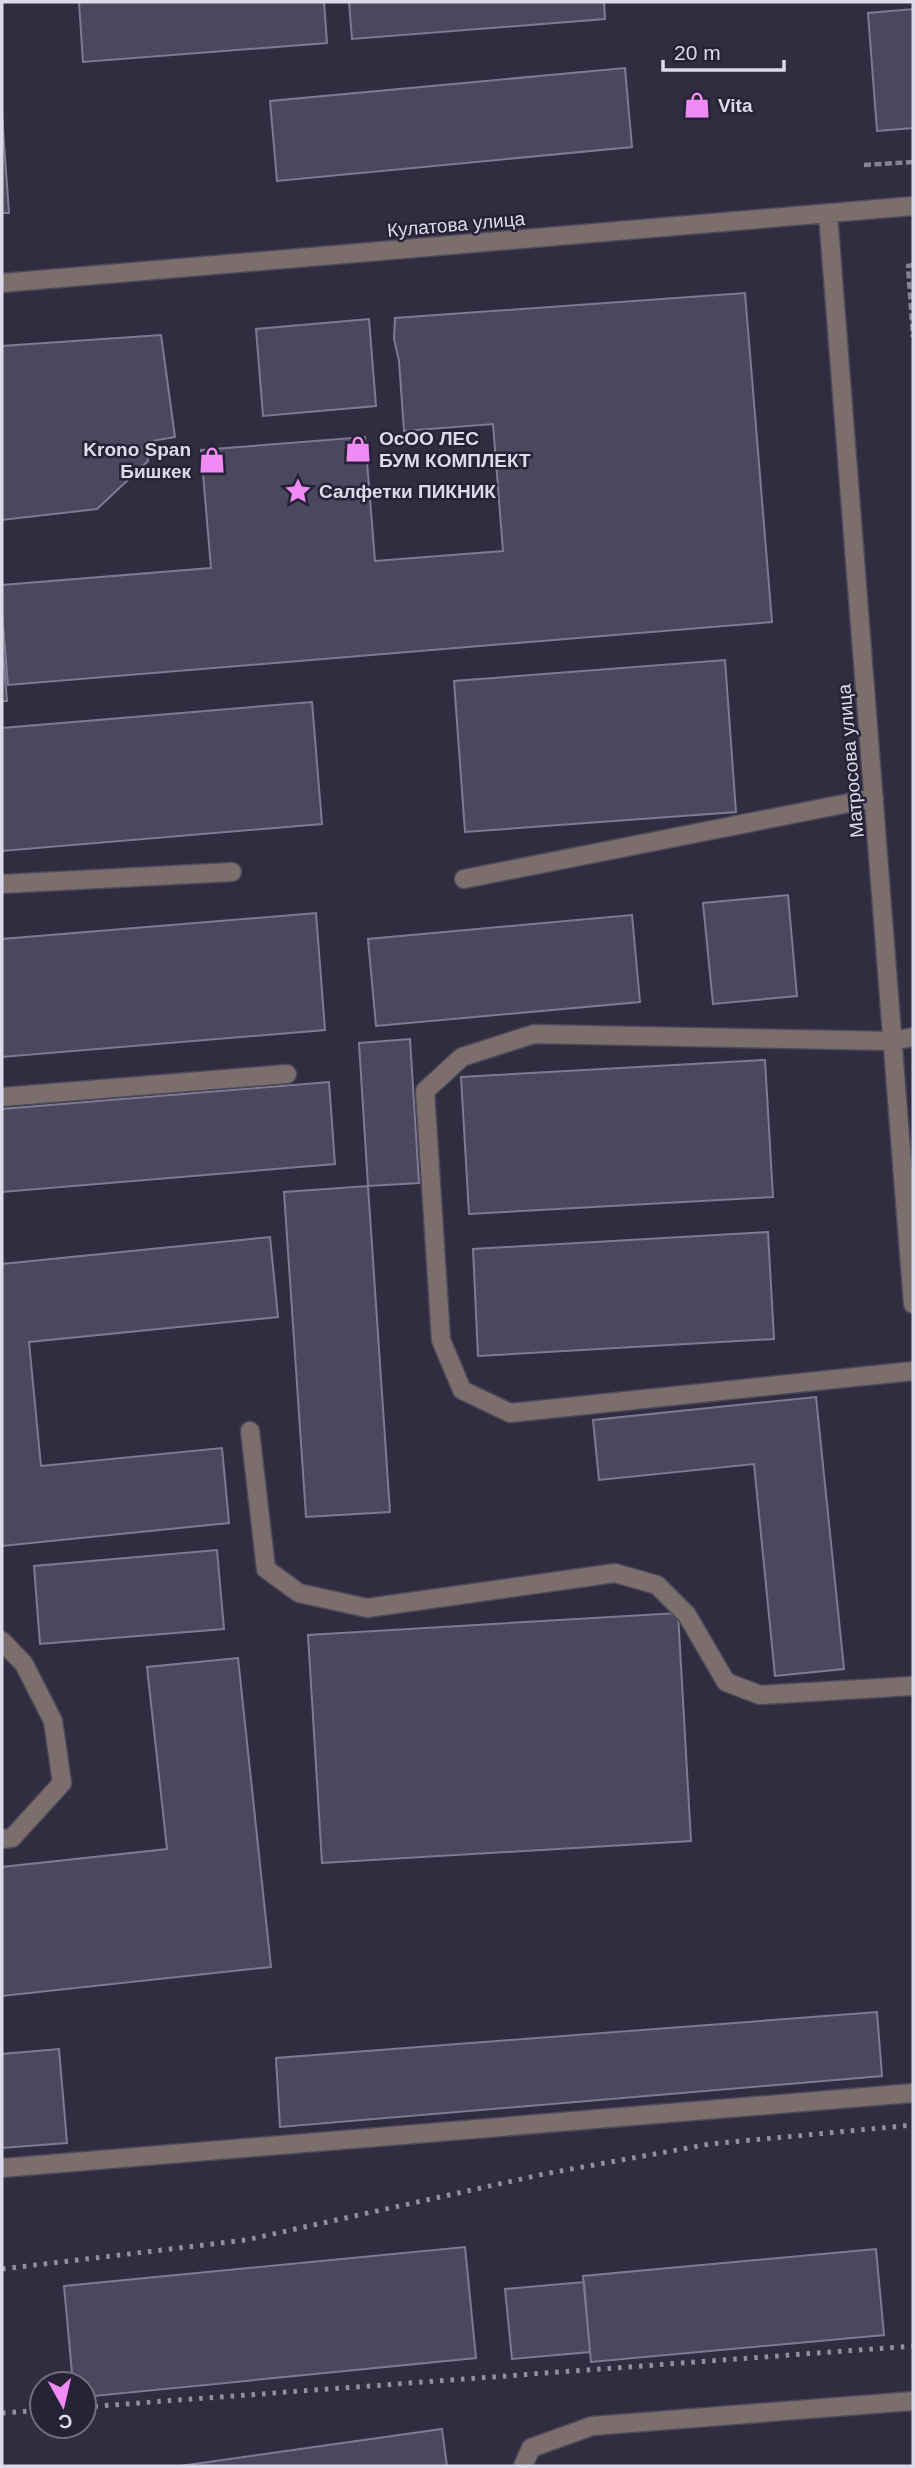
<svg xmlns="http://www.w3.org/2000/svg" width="915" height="2468" font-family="Arial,sans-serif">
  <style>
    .building { fill: #4b475d; stroke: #7f7a93; stroke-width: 2 }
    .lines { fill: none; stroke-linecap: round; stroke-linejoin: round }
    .minor-casing { stroke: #4d495c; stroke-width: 21 }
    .path { stroke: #858293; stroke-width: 4.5; stroke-dasharray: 7 3.5; stroke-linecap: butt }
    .minor { stroke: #7b6e6c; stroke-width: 18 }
    .rail { stroke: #928fa0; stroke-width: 5; stroke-dasharray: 3.5 7; stroke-linecap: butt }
    .labels { text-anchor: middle; stroke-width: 5; stroke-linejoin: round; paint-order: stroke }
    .poi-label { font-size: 19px; font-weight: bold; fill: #dddbe9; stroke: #272337; text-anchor: start }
    .street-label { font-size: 19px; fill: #dddbe9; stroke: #272337 }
  </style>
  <rect width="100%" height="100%" fill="#312d41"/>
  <path class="building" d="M79,2H324L327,43L83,62Z
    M349,2H604L605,19L352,39Z
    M913,9V128L877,131L868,13Z
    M625,68L632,147L277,181L270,101Z
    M2,115L9,213H2Z
    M745,293L772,622L8,685L2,613V585L211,568L201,450L365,437L375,561L503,551L493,424L404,431L399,361L394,339L395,318Z
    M369,319L376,406L263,416L256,329Z
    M161,335L175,437L146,442L148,461L97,509L2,520V346Z
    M2,640L7,701H2Z
    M725,660L736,812L465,832L454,681Z
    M312,702L322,824L2,851V728Z
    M788,895L797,996L713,1004L703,903Z
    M316,913L325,1030L2,1057V939Z
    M632,915L640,1002L376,1026L368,939Z
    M410,1039L419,1183L368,1186L359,1043Z
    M765,1060L773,1197L469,1214L461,1077Z
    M329,1082L335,1164L2,1192V1109Z
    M368,1186L390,1512L306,1517L284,1192Z
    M768,1232L774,1339L478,1356L473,1249Z
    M270,1237L278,1317L29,1342L41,1466L222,1448L229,1523L2,1546V1264Z
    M816,1397L844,1669L775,1676L754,1464L599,1480L593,1420Z
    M217,1550L224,1629L40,1644L34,1566Z
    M678,1613L691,1841L322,1863L308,1635Z
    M238,1658L271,1967L2,1996V1867L167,1849L147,1667Z
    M877,2012L882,2076L280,2127L276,2058Z
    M59,2049L67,2143L2,2148V2054Z
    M465,2247L476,2358L84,2397V2384H73L64,2286Z
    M876,2249L884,2335L591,2362L583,2276Z
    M584,2282L590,2352L512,2359L505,2289Z
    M442,2429L447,2466H180Z"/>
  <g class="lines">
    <g class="minor-casing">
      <path id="minor" d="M828,214L913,1304
        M2,283L913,206
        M464,879L874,798
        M2,884L232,872
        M913,1037L893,1041L534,1034L462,1057L425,1091L441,1340L462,1390L510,1413L913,1371
        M2,1097L287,1074
        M250,1431L266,1569L299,1593L367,1608L615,1573L657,1585L687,1615L726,1682L760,1695L913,1686
        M2,1641L24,1664L53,1721L62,1783L12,1838L2,1839
        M2,2168L913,2093
        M523,2466L531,2448L592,2426L913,2401"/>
    </g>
    <path class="path" d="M864,165L913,162
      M913,265L908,266L913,337"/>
    <use href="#minor" class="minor"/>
    <path class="rail" d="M2,2269L246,2240L544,2174L710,2144L913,2125
      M84,2407L913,2346
      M2,2413L42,2410"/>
  </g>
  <defs>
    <g id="shop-bare" transform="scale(2.1)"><path d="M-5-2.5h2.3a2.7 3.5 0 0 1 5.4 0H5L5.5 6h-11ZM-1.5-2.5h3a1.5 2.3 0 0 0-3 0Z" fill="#f08bf5" stroke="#272337" stroke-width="2.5" paint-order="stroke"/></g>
    <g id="sight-bare" transform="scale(2.1)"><path d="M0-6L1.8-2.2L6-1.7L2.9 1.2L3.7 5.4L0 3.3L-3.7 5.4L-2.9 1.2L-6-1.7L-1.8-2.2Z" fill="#f08bf5" stroke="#272337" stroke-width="2.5" paint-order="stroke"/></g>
  </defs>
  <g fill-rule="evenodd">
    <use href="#shop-bare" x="697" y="105"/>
    <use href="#shop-bare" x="358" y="449"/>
    <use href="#shop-bare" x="212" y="460"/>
    <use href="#sight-bare" x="298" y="491"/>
  </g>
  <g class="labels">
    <g class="poi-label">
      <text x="718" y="112">Vita</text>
      <text x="379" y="445">ОсОО ЛЕС<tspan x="379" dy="22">БУМ КОМПЛЕКТ</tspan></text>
      <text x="191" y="456" text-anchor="end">Krono Span<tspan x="191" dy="22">Бишкек</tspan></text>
      <text x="319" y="498">Салфетки ПИКНИК</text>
    </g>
    <g class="street-label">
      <text transform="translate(456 224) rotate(-5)" y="7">Кулатова улица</text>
      <text transform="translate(850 761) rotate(-95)" y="7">Матросова улица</text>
    </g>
  </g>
  <rect width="915" height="2468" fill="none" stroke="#dddbe9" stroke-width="7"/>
  <g transform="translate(63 2405) rotate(172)"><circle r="33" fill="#272337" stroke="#706d7e" stroke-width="2"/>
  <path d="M0-5L12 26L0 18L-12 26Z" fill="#f08bf5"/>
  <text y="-10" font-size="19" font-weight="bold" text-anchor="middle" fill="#dddbe9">С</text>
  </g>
  <path d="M663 60v10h121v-10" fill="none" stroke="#dddbe9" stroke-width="3.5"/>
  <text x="674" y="60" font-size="21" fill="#dddbe9" stroke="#272337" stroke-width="5" paint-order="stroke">20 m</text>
</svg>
